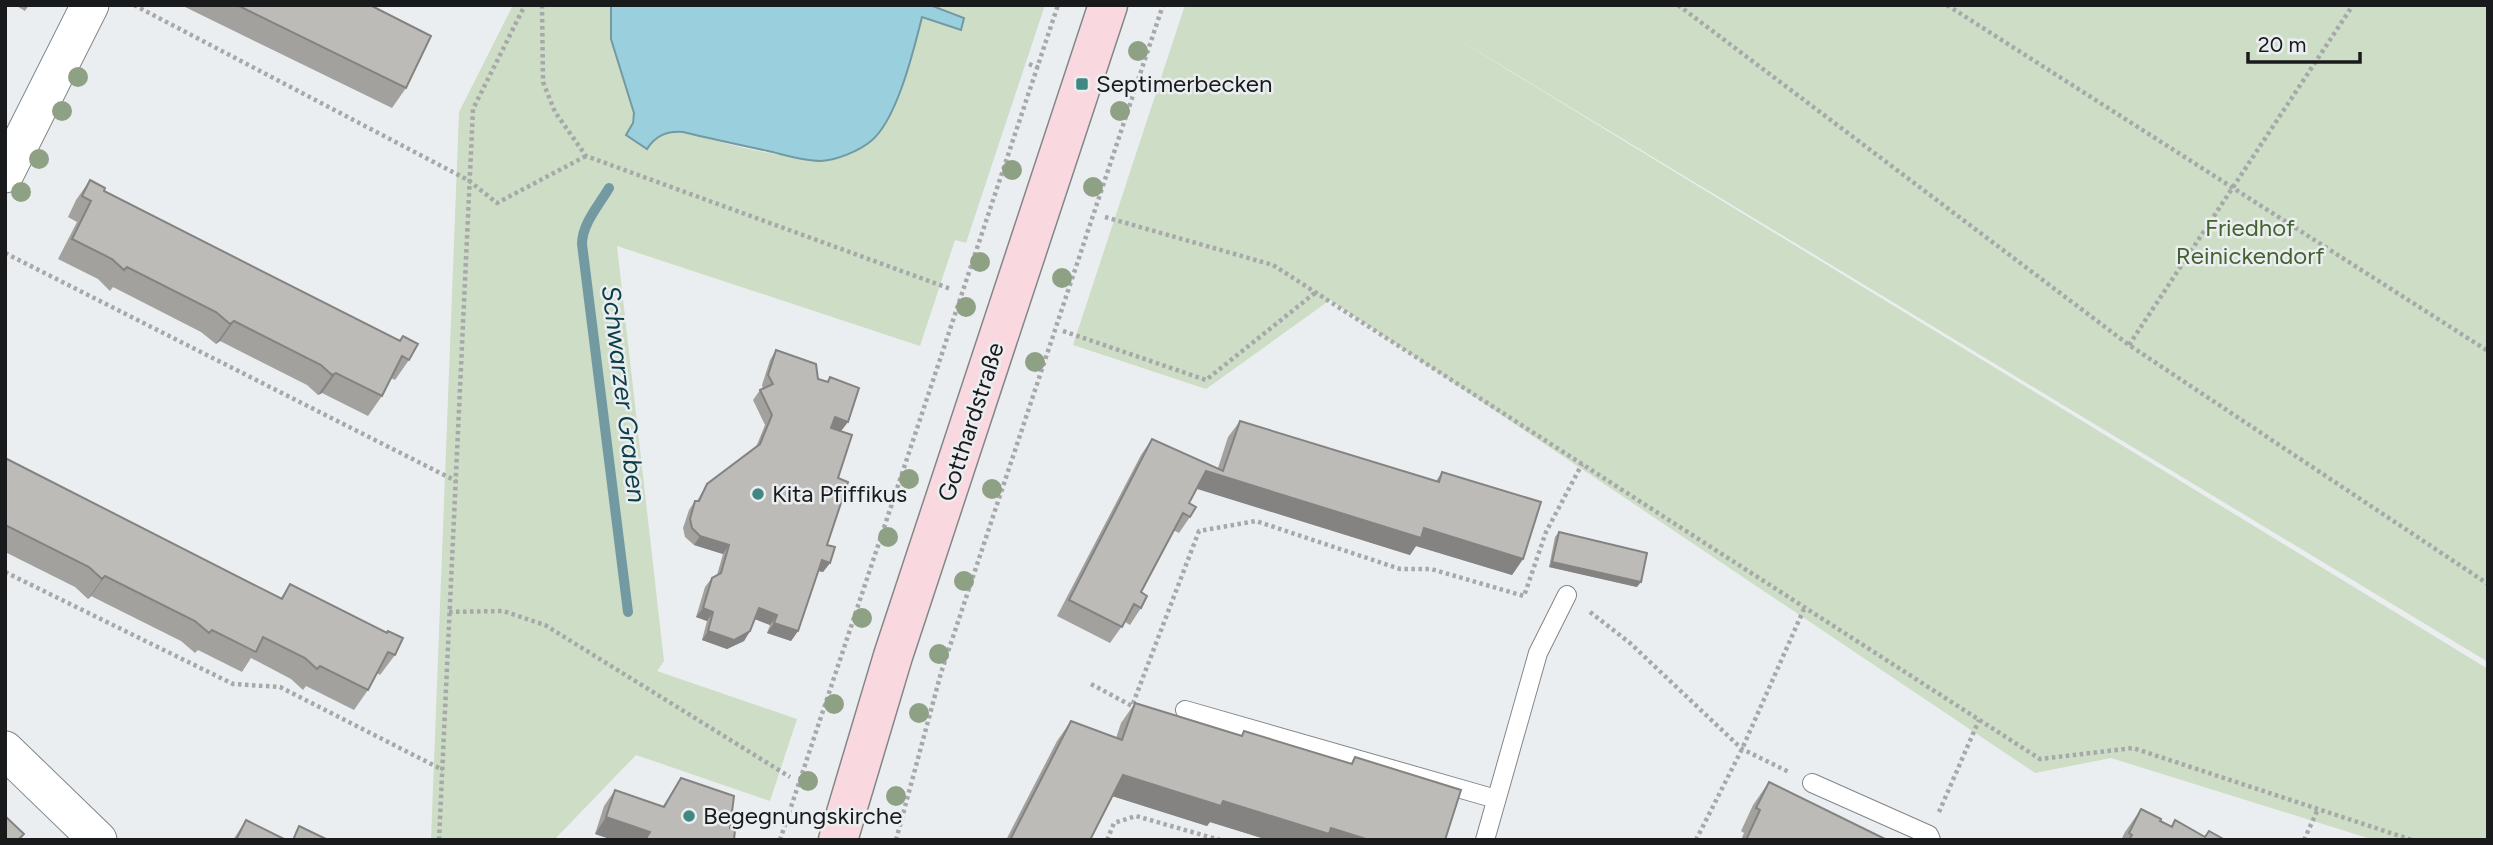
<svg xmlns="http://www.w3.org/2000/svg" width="2493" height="845" font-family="Figtree,sans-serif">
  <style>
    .green { fill: #ceddc5 }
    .water { fill: #9ad0dd; stroke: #7399a3; stroke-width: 2 }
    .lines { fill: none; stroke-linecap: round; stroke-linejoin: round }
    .stream { stroke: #7399a3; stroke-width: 10 }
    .service-casing { stroke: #838688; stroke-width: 20 }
    .minor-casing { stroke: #838688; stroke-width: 39 }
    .secondary-casing { stroke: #838688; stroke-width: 41 }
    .path { stroke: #a6a8aa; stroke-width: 4.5; stroke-dasharray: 3.5 3.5; stroke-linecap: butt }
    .service { stroke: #fff; stroke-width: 18 }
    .minor { stroke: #fff; stroke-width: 37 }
    .secondary { stroke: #f9d8df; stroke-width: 38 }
    .tree { fill: #8fa185 }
    .wall { fill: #a3a19e }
    .shaded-wall { fill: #848381 }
    .building { fill: #bdbbb8; stroke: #848381; stroke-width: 2 }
    .poi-dot { fill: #418883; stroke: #ebeef1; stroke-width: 2.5 }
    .labels { text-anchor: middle; stroke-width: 5; stroke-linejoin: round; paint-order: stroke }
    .poi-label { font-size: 24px; fill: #191a1b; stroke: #ebeef1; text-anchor: start }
    .park-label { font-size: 24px; fill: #43622c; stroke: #ebeef1 }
    .street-label { font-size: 24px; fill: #191a1b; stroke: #ebeef1 }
    .water-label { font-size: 26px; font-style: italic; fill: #0c3e48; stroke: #ebeef1 }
  </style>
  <rect width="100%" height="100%" fill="#ebeef1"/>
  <path class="green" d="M513,5H611V39L634,113L630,130L647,149C656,135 668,131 683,132C733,144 829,178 871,141C897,118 914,49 922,17L961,29L964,18L930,5H1045L966,243L955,240L920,346L617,246L664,661L657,671L797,719L770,801L636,755L554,840H431L459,112Z
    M1185,5H2488V662L1446,32L2488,669V840H2374L2111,758L2035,773L1330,300L1206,389L1073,345Z"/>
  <path class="water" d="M611,5H930L964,18L961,30L922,17C914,49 897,120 871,141C859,151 837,160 821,161C804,161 785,155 768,151C740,145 712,139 683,132C667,131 656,135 647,149L626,135L633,123L634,113L611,39Z"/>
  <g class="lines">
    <path class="stream" d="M609,188C599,205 582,224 582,244L628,612"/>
    <g class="service-casing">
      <path id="service" d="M1185,710L1496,799
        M1812,783L1929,835L1931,840
        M1485,840L1538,653L1567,595"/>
    </g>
    <g class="minor-casing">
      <path id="minor" d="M5,174L90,5
        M5,750L98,840"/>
    </g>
    <g class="secondary-casing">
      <path id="secondary" d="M838,840L893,656L1108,5"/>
    </g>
    <path class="path" d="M134,5L468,180L497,203L586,156
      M542,5L543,82L555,112L586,156L951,289
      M1678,5L2129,345L2488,584
      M1947,5L2488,351
      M1029,64L1039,68
      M1105,217L1273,265L2040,759L2133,748L2412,840
      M5,253L456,481
      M1063,331L1206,380L1316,292
      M2129,345L2353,5
      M5,572L233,684L280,687L443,770
      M449,612L503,611L545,625L790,777
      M1590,612L1630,643L1742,749L1789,772
      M1091,684L1132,706L1199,531L1256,521L1400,569H1431L1524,596L1546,532L1582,464
      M1939,812L1979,720
      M439,840L473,109L525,5
      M780,840L1058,5
      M896,840L941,673L1163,5
      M1107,840L1114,823L1136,816L1220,840
      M1696,840L1742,749L1804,609
      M2304,840L2318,809"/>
    <use href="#service" class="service"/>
    <use href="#minor" class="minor"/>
    <use href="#secondary" class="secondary"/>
  </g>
  <g class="tree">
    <circle cx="1138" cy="51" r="10"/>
    <circle cx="78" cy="77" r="10"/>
    <circle cx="62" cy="111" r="10"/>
    <circle cx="1120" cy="111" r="10"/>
    <circle cx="39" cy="159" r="10"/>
    <circle cx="1012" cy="170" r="10"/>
    <circle cx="1093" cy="187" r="10"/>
    <circle cx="21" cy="192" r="10"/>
    <circle cx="980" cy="262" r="10"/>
    <circle cx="1062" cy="278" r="10"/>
    <circle cx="966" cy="307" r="10"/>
    <circle cx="1035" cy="362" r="10"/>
    <circle cx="909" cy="479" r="10"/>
    <circle cx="992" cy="489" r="10"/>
    <circle cx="888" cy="537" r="10"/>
    <circle cx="964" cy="581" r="10"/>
    <circle cx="862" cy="618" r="10"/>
    <circle cx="939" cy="654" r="10"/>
    <circle cx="834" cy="704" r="10"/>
    <circle cx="919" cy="713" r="10"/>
    <circle cx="808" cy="781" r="10"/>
    <circle cx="896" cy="796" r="10"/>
  </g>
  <path class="wall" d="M15,5H29L25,11Z
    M370,5L406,88L392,108L183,6Z
    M90,180L104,191L409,360L395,380L391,378L382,396L368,416L322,393L318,395L307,385L220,341L216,344L201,332L113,287L110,291L98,279L58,259L77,222L68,217L76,200Z
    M776,350L818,379L827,382L830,377L848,422L841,431L838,478L827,545L830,563L823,572L818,571L798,631L791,641L767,633L770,625L755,619L750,631L744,641L727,649L702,640L707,621L696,617L705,587L712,578L717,575L723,554L694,545L685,537L683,528L689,510L695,501H697L707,484L756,447L765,425L753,400L760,390L763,389L762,385L770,360Z
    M1240,421L1436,481L1442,472L1523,559L1512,575L1416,546L1410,555L1197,488L1189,503L1190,517L1179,533L1173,530L1141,592V608L1130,625L1125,622L1110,643L1057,616L1141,455L1152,439L1218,468L1228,437Z
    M5,458L281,598L290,584L395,655L380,675L377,673L368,690L354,710L306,686L303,690L291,679L251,658L242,672L198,650L195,653L181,641L91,596L88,599L75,587L5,552Z
    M1559,532L1637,587L1549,567L1555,537Z
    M1135,703L1241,736L1244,731L1351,764L1355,757L1445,840H1268L1210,822L1207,826L1112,796L1090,840H1006L1057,741L1071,721L1116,738L1121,723Z
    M681,778L730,828L734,840H613L595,834L604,806L615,790L663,806Z
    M1769,782L1887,840H1741L1744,833L1741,831L1753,805Z
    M2141,809L2171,826L2175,820L2204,837L2209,831L2225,840H2121L2125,832Z
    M246,820L286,840H233Z"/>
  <path class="shaded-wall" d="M234,321L220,341L216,344L230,324Z
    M336,373L322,393L318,395L332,375Z
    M835,417L848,422L841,431L828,427Z
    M1206,471L1424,528L1523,559L1512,575L1416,546L1410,555L1194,488Z
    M700,536L729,545L723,554L694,545Z
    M822,560L830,563L823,572L815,570Z
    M1552,562L1641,582L1637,587L1549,567Z
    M105,576L91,596L88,599L102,579Z
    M703,608L713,612L707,621L696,617Z
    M759,608L777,615L770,625L752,618Z
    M774,623L798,631L791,641L767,633Z
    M708,631H750L744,641L727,649L702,640Z
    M1123,775L1331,828L1369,840H1268L1210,822L1207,826L1109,795Z
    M606,817L650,832L644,840H613L595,834Z"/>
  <path class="building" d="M237,5H370L431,36L406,88Z
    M90,180L105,188L104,191L400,341L403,336L418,344L409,360L402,356L382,396L336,373L332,375L321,365L234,321L230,324L216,312L127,267L124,270L112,259L72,239L91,201L82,196Z
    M776,350L816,364L818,379L828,382L830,377L859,388L848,422L835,417L831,428L852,435L838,478L848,482L827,545L835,547L830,563L822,560L798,631L774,623L777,615L759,608L750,631L734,640L708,631L713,612L703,608L712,578L721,573L729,545L700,536L692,528L690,519L695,501H699L707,484L760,444L772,415L760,390L773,384L768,375Z
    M1240,421L1439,482L1442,472L1541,502L1523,559L1424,528L1421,538L1206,471L1189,503L1196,507L1190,517L1183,513L1141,592L1147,596L1141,608L1134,604L1122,627L1069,600L1152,439L1223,471Z
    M5,458L282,599L290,584L387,633L388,631L403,638L395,655L388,652L368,690L320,666L317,669L305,658L263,637L256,652L212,630L209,633L195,621L105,576L102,579L89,567L5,525Z
    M1559,532L1647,553L1641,582L1552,562Z
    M1135,703L1242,736L1244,731L1352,764L1355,757L1461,790L1445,840H1369L1331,828L1329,834L1223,801L1221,806L1123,775L1090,840H1010L1071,721L1122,740Z
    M681,778L734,796L730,828L735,830L734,840H645L650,832L606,817L615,790L664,807Z
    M1769,782L1887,840H1746L1760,810L1756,808Z
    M2141,809L2161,819L2160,821L2172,827L2175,820L2205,837L2209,831L2225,840H2129L2132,835L2129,833Z
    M5,816L24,834L18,840H5Z
    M246,820L286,840H236Z
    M299,826L328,840H293Z"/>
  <g class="poi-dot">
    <rect x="1075" y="77" width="14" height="14" rx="3.5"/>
    <circle cx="758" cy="494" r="7"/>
    <circle cx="689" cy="816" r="7"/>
  </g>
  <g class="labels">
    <g class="poi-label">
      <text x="1096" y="92">Septimerbecken</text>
      <text x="772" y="502">Kita Pfiffikus</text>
      <text x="703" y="824">Begegnungskirche</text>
    </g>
    <g class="park-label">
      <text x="2250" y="236">Friedhof<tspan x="2250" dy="28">Reinickendorf</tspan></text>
    </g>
    <g class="street-label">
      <text transform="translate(971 422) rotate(-72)" y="8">Gotthardstraße</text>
    </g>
    <g class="water-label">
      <text transform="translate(624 394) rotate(83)" y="9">Schwarzer Graben</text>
    </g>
  </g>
  <rect width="2493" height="845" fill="none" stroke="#191a1b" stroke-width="14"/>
  <path d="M2248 52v10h112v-10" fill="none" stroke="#191a1b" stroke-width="3.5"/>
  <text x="2258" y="52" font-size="21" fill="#191a1b" stroke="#ebeef1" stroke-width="5" paint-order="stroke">20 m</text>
</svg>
